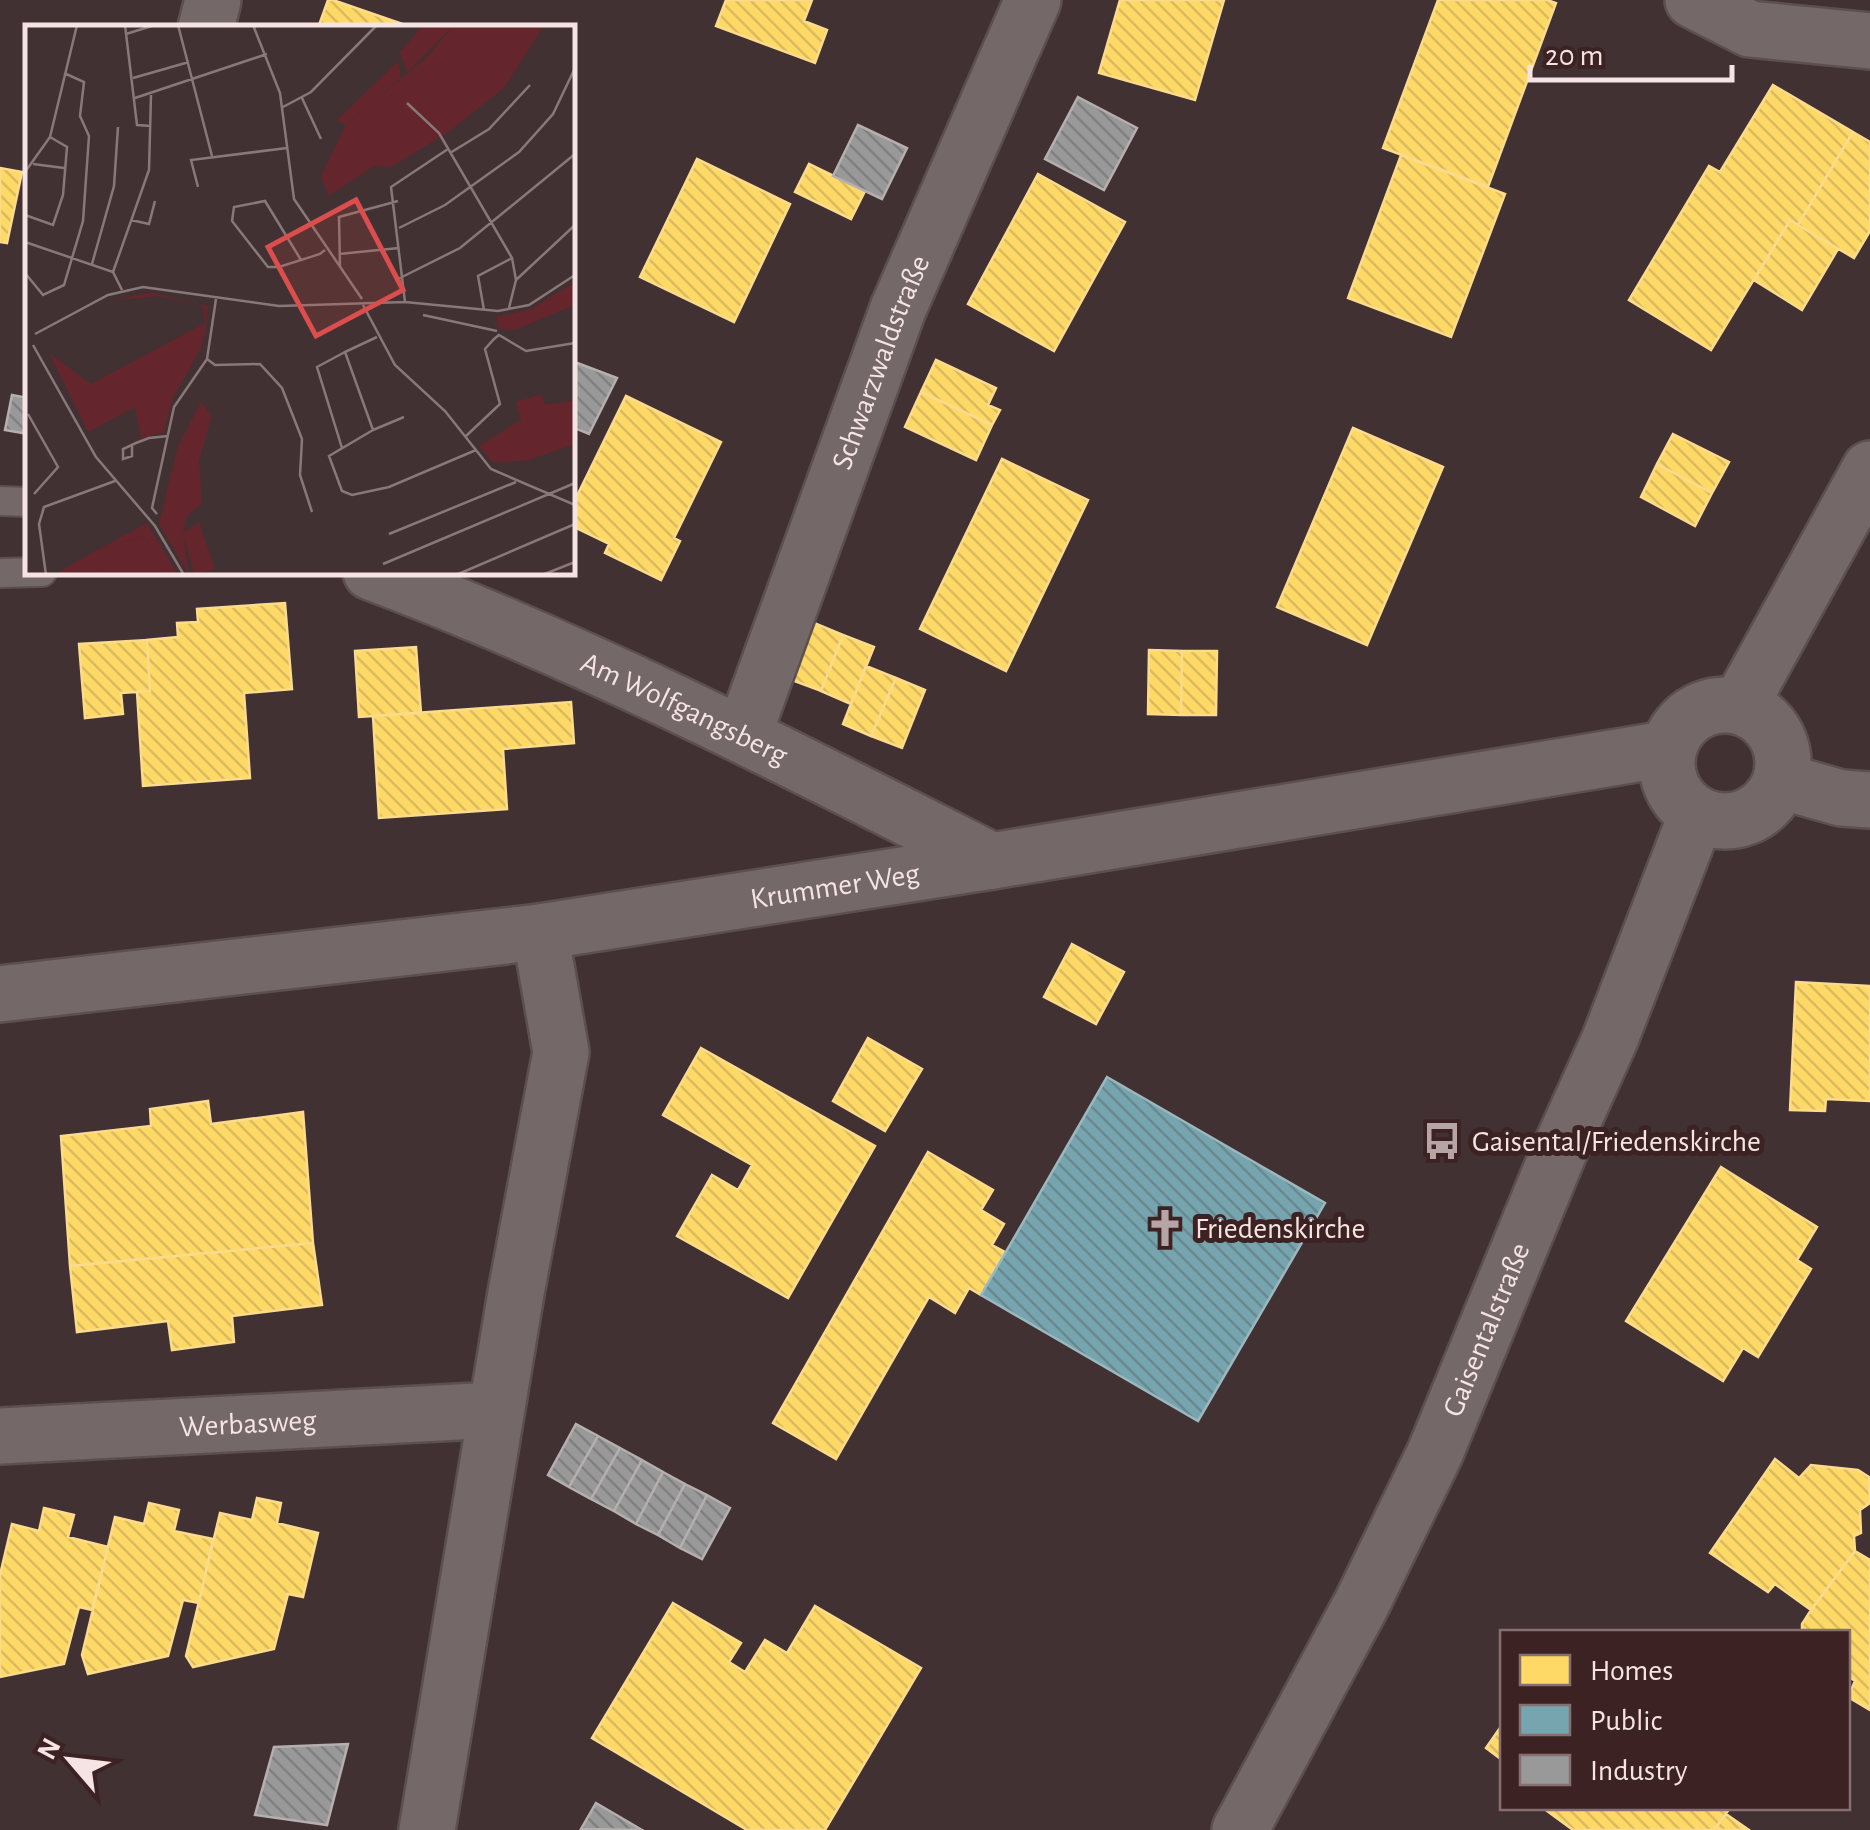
<svg xmlns="http://www.w3.org/2000/svg" width="1870" height="1830" font-family="'Alegreya Sans',sans-serif">
  <style>
    .homes { fill: url(#homes-back-hatch); stroke: #fcdc8c; stroke-width: 2.5 }
    .public { fill: url(#public-back-hatch); stroke: #9cb8bf; stroke-width: 2.5 }
    .industry { fill: url(#industry-back-hatch); stroke: #b5afaf; stroke-width: 2.5 }
    .lines { fill: none; stroke-linecap: round; stroke-linejoin: round }
    .lane-casing { stroke: #5c4f50; stroke-width: 32 }
    .street-casing { stroke: #5c4f50; stroke-width: 60 }
    .secondary-casing { stroke: #5c4f50; stroke-width: 60 }
    .lane { stroke: #756869; stroke-width: 28 }
    .street { stroke: #756869; stroke-width: 55 }
    .secondary { stroke: #756869; stroke-width: 55 }
    .labels { text-anchor: middle; stroke-width: 10; stroke-linejoin: round; paint-order: stroke }
    .street-label { font-size: 30px; fill: #f6e3e3; stroke: #3c2223 }
    .poi-label { font-size: 30px; fill: #f6e3e3; stroke: #3c2223; text-anchor: start }
    .inset-road { fill: none; stroke: #897879; stroke-width: 2.5 }
    .view { fill: #dc4d4d; fill-opacity: 0.15; stroke: #dc4d4d; stroke-width: 5 }
    .inset-edge { fill: none; stroke: #f6e3e3; stroke-width: 5 }
  </style>
  <defs>
    <pattern id="homes-back-hatch" width="6" height="6" patternUnits="userSpaceOnUse" patternTransform="scale(2.5)"><rect width="6" height="6" fill="#ffd966"/><path d="M-1 5l2 2M0 0l6 6M5-1l2 2" fill="none" stroke="#dbbb5f"/></pattern>
    <pattern id="public-back-hatch" width="6" height="6" patternUnits="userSpaceOnUse" patternTransform="scale(2.5)"><rect width="6" height="6" fill="#76a5af"/><path d="M-1 5l2 2M0 0l6 6M5-1l2 2" fill="none" stroke="#69888f"/></pattern>
    <pattern id="industry-back-hatch" width="6" height="6" patternUnits="userSpaceOnUse" patternTransform="scale(2.5)"><rect width="6" height="6" fill="#999"/><path d="M-1 5l2 2M0 0l6 6M5-1l2 2" fill="none" stroke="#818080"/></pattern>
  </defs>
  <rect width="100%" height="100%" fill="#413132"/>
  <path class="homes" d="M328,0H333L414,28H318Z
    M726,0H812L804,21L827,30L815,63L716,26Z
    M1120,0H1224L1195,100L1099,73Z
    M1438,0H1547L1556,3L1488,187L1383,148Z
    M1773,85L1853,132L1798,225L1790,220L1711,350L1629,300L1709,166L1720,172Z
    M1853,132L1870,142V231L1854,258L1798,225Z
    M1401,155L1505,194L1451,337L1348,298Z
    M697,159L790,204L734,322L640,277Z
    M809,164L865,191L851,219L795,192Z
    M0,168L22,172L7,243L0,242Z
    M1038,174L1125,222L1054,351L968,304Z
    M1790,220L1838,249L1802,310L1754,280Z
    M936,360L996,388L988,405L1000,410L992,425L921,392Z
    M921,392L992,425L976,460L905,427Z
    M626,396L721,442L674,538L680,541L661,580L605,553L609,544L572,526V506Z
    M1353,428L1443,467L1367,645L1277,607Z
    M1673,434L1729,462L1712,493L1657,464Z
    M1002,459L1088,500L1006,671L920,629Z
    M1657,464L1712,493L1695,526L1641,497Z
    M285,603L292,689L244,693L250,778L143,786L137,692L150,691L147,640L178,637L177,623L198,622L197,609Z
    M802,618L843,635L821,691L789,679Z
    M843,635L874,647L851,704L821,691Z
    M147,640L150,691L121,693L123,714L85,718L79,644Z
    M416,647L421,713L359,717L355,651Z
    M1149,650L1182,651L1181,715L1148,714Z
    M1182,651H1217L1216,715H1181Z
    M866,666L896,678L871,736L843,724Z
    M896,678L925,690L902,748L871,736Z
    M571,702L574,743L503,749L507,809L379,818L373,716Z
    M1072,944L1124,972L1096,1024L1044,997Z
    M1796,982L1870,986V1101L1826,1099L1825,1111L1790,1110Z
    M868,1038L922,1069L885,1131L833,1101Z
    M701,1048L875,1146L788,1298L677,1236L712,1175L738,1190L752,1165L663,1115Z
    M208,1101L211,1124L303,1112L313,1243L70,1266L61,1136L151,1126L150,1109Z
    M928,1152L993,1190L981,1210L1004,1224L992,1245L1005,1252L981,1295L969,1288L955,1313L929,1297L836,1459L773,1423Z
    M1721,1167L1817,1227L1797,1260L1811,1269L1758,1357L1743,1348L1723,1381L1626,1321Z
    M313,1243L322,1305L232,1316L234,1342L172,1350L168,1321L77,1332L70,1266Z
    M1775,1459L1799,1478L1811,1465L1858,1470L1869,1477L1870,1503L1860,1510L1861,1533L1854,1536L1855,1551L1811,1610L1775,1584L1768,1592L1710,1553Z
    M257,1498L281,1503L277,1523L318,1533L303,1597L288,1594L274,1649L193,1667L186,1656L220,1513L252,1520Z
    M149,1503L179,1510L174,1531L213,1539L199,1603L183,1600L168,1656L88,1674L82,1655L115,1517L144,1524Z
    M44,1508L74,1515L68,1537L108,1547L92,1610L79,1607L64,1664L0,1677V1575L12,1524L39,1531Z
    M1855,1551L1870,1560V1710L1848,1697L1855,1681L1848,1676V1632H1802V1624L1811,1610Z
    M673,1603L741,1643L729,1662L745,1672L765,1640L787,1653L815,1606L921,1668L825,1830H747L592,1738Z
    M1502,1725V1760L1486,1748Z
    M1543,1808H1730L1714,1830H1573Z
    M1726,1814L1749,1830H1714Z"/>
  <path class="public" d="M1107,1077L1325,1203L1198,1421L981,1295Z"/>
  <path class="industry" d="M1078,97L1137,128L1104,190L1045,159Z
    M858,125L907,148L882,199L833,176Z
    M572,361L617,378L589,434L572,427Z
    M12,395L28,398V434L5,430Z
    M576,1424L598,1436L569,1487L548,1475Z
    M598,1436L620,1448L591,1499L569,1487Z
    M620,1448L642,1460L614,1511L591,1499Z
    M642,1460L663,1472L636,1524L614,1511Z
    M663,1472L685,1484L658,1535L636,1524Z
    M685,1484L707,1495L680,1548L658,1535Z
    M707,1495L730,1508L702,1559L680,1548Z
    M348,1744L327,1825L255,1815L274,1747Z
    M596,1803L642,1830L581,1829Z"/>
  <g class="lines">
    <g class="lane-casing">
      <path id="lane" d="M0,501L28,502
        M0,573L42,572"/>
    </g>
    <g class="street-casing">
      <g id="street">
        <path d="M1693,0L1750,29L1870,41"/>
        <path d="M206,28L213,0"/>
        <path id="s1" d="M371,572C586,653 788,757 992,861"/>
        <path id="s2" d="M744,733L898,309L1033,0"/>
        <path d="M1781,781L1841,798L1870,800"/>
        <path id="s3" d="M0,994L540,932L992,861L1666,749"/>
        <path id="s4" d="M0,1436L496,1410"/>
        <path d="M427,1830L516,1293L561,1052L540,932"/>
      </g>
    </g>
    <g class="secondary-casing">
      <g id="secondary">
        <path d="M1740,705L1870,469"/>
        <circle cx="1725" cy="763" r="58"/>
        <path id="s5" d="M1240,1830L1362,1603L1435,1453L1558,1154L1610,1039L1697,814"/>
      </g>
    </g>
    <use href="#lane" class="lane"/>
    <use href="#street" class="street"/>
    <use href="#secondary" class="secondary"/>
  </g>
  <defs>
    <g id="bus-bare" transform="scale(3)"><path d="M-5-6H5V4H4V6H2V4H-2V6H-4V4H-5ZM-3.5-4V0h7V-4ZM-3.5 1.2v1.5H-2V1.2ZM2 1.2v1.5H3.5V1.2Z" fill="#b7a5a5" stroke="#3c2223" stroke-width="2.5" paint-order="stroke"/></g>
    <g id="church-bare" transform="scale(3)"><path d="M-1.2-6h2.4v3.5h3.3v2.4h-3.3V6h-2.4V-.1h-3.3v-2.4h3.3Z" fill="#b7a5a5" stroke="#3c2223" stroke-width="2.5" paint-order="stroke"/></g>
  </defs>
  <g fill-rule="evenodd">
    <use href="#bus-bare" x="1442" y="1141"/>
    <use href="#church-bare" x="1165" y="1228"/>
  </g>
  <g class="labels">
    <g class="street-label">
      <text dy="10" stroke="none"><textPath href="#s2" startOffset="395">Schwarzwaldstraße</textPath></text>
      <text dy="10" stroke="none"><textPath href="#s1" startOffset="342">Am Wolfgangsberg</textPath></text>
      <text dy="10" stroke="none"><textPath href="#s3" startOffset="842">Krummer Weg</textPath></text>
      <text dy="10" stroke="none"><textPath href="#s5" startOffset="558">Gaisentalstraße</textPath></text>
      <text dy="10" stroke="none"><textPath href="#s4" startOffset="248">Werbasweg</textPath></text>
    </g>
    <g class="poi-label">
      <text x="1472" y="1151">Gaisental/Friedenskirche</text>
      <text x="1195" y="1238">Friedenskirche</text>
    </g>
  </g>
  <g transform="translate(25 25)">
    <rect width="550" height="550" fill="#413132"/>
    <path d="M127,267L183,281L181,304L176,323L148,373L139,407L116,414L110,382L63,407L24,328L66,359L180,298L177,280L135,271L85,276ZM174,497L190,544L169,550L158,508ZM70,526L79,550H36L35,546Z" fill="#64262c"/>
    <path d="M550,257V280L490,305L474,304L471,292L506,284ZM122,498L151,546L154,550H141L119,511L70,526Z" fill="#64262c"/>
    <path d="M429,0H519L480,62L422,108L366,142L349,141L304,171L296,151L321,100L402,32ZM516,369L520,380L550,375V419L500,436L467,437L454,421L496,395L491,377Z" fill="#64262c"/>
    <path d="M398,0H429L382,48L375,27ZM373,36L376,53L321,100L311,96ZM176,377L187,391L174,436L177,479L163,490L158,508L164,550L134,499L153,421ZM119,511L141,550H79L70,526Z" fill="#64262c"/>
    <path class="inset-road" d="M100,0L112,100L126,101M153,0L187,131M228,0L255,68L269,174L337,274M101,9L130,0M108,53L164,37M110,73L242,29M277,73L296,114M382,78L414,108L487,233L491,255L484,283M258,82L286,67L352,0M425,128L464,104L505,60M8,139L39,143M0,147L25,112L52,0M173,162L166,135L262,123M0,190L28,200L38,170L42,122L25,112M106,195L124,199L130,176M374,203L420,180L494,127L528,89L550,43M0,217L88,247L97,265M314,229L374,223M276,235L240,176L209,182L207,196L243,242H254L295,229L300,225M67,239L89,161L93,102M315,242L314,192L373,176M88,247L124,145L126,70M0,248L18,270L39,260L58,196L64,111L55,91L59,57L39,48M373,254L435,223L550,129M491,255L550,200M191,274L182,334L190,340L235,339L257,363L277,414L275,450L287,487M380,277L366,162L423,124M338,280L370,340L420,386L466,444L550,480M459,285L453,251L487,233M398,290L472,306M10,309L83,270L118,262L254,281L380,277L473,286L504,280L550,250M352,312L320,327L348,405L304,431L317,466L327,470L364,462L451,425M8,320L71,432L130,501L159,550M3,389L33,442L9,469M348,405L379,392M441,411L475,379L460,324L469,314L474,310L501,326L550,318M107,420V431L98,434V424L111,418L124,413L143,411M317,423L292,342L320,327M132,489L127,483L149,382L182,334M364,509L491,457M358,539L550,458M21,550L14,499L19,482L90,456M431,550L550,499M517,550L550,537"/>
    <path class="view" d="M331,175L378,265L291,311L243,222Z"/>
    <rect width="550" height="550" class="inset-edge"/>
  </g>
  <rect x="1500" y="1630" width="350" height="180" fill="#3c2223" stroke="#866f70" stroke-width="2.5"/>
  <rect x="1520" y="1655" width="50" height="30" fill="#ffd966" stroke="#866f70" stroke-width="2.5"/>
  <text x="1590" y="1680" font-size="30" fill="#f6e3e3">Homes</text>
  <rect x="1520" y="1705" width="50" height="30" fill="#76a5af" stroke="#866f70" stroke-width="2.5"/>
  <text x="1590" y="1730" font-size="30" fill="#f6e3e3">Public</text>
  <rect x="1520" y="1755" width="50" height="30" fill="#999999" stroke="#866f70" stroke-width="2.5"/>
  <text x="1590" y="1780" font-size="30" fill="#f6e3e3">Industry</text>
  <g transform="translate(70 1760) rotate(298)" stroke="#3c2223" stroke-width="8" paint-order="stroke">
  <path d="M0-8L18 38L0 25L-18 38Z" fill="#f6e3e3"/>
  <text y="-15" font-size="28" font-weight="bold" text-anchor="middle" fill="#f6e3e3">N</text>
  </g>
  <path d="M1530 65v15h202v-15" fill="none" stroke="#f6e3e3" stroke-width="5"/>
  <text x="1545" y="65" font-size="30" fill="#f6e3e3" stroke="#3c2223" stroke-width="8" paint-order="stroke">20 m</text>
</svg>
